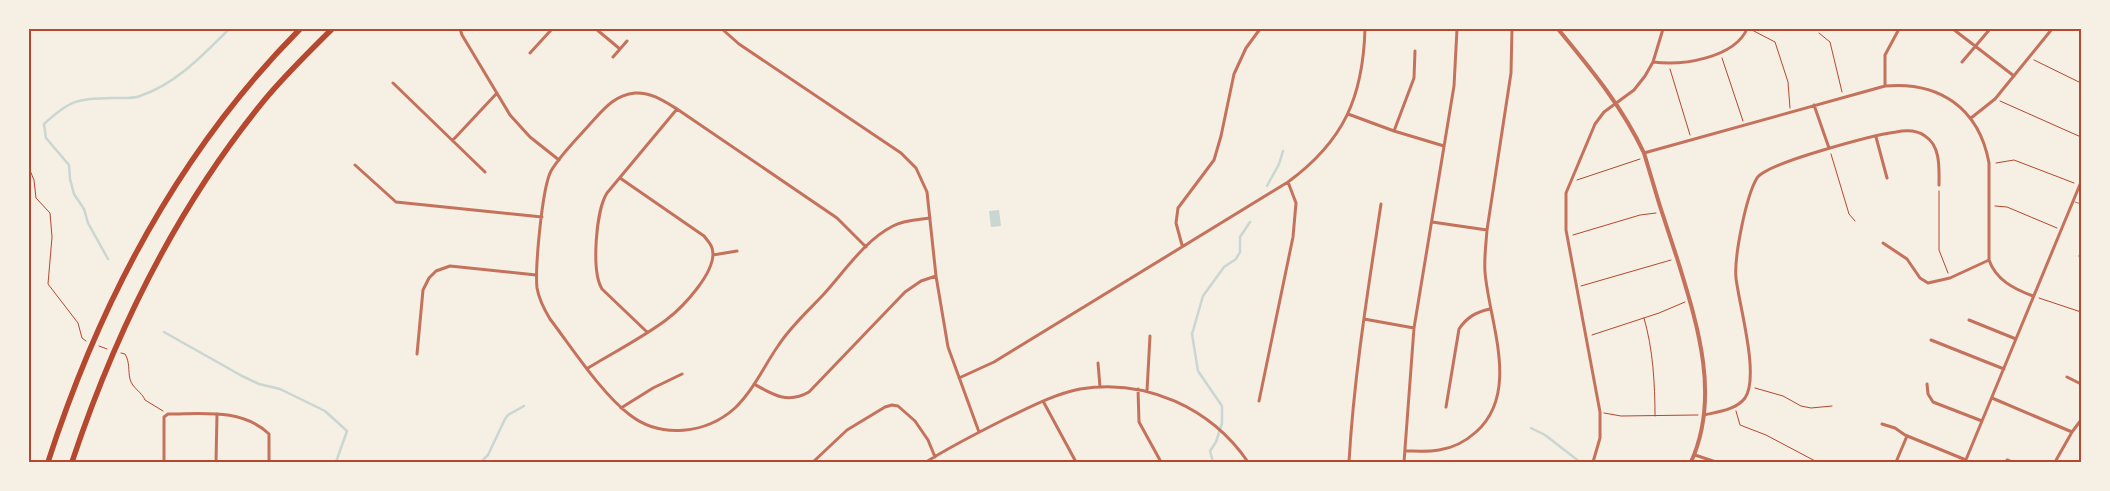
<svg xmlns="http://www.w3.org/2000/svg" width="2110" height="491" font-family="'Alegreya Sans',sans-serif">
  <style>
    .water { fill: #c9d6d2 }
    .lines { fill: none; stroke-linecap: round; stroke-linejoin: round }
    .stream { stroke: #c9d6d2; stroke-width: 2.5 }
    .path { stroke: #b5482f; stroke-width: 1 }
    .service { stroke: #c5725c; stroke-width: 1 }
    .minor { stroke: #c5725c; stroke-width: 3 }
    .tertiary { stroke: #c5725c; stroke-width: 4 }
    .motorway { stroke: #b5482f; stroke-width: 5.5 }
    .neatline { fill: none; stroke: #b5482f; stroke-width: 2 }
  </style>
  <rect width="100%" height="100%" fill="#f6efe4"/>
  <path class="water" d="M999,210L1001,226L991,227L989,211Z"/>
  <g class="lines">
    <path class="stream" d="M1267,186L1279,164L1283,151
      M108,259L88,223L84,209L74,194L70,179L69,165L46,138L44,124C71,99 77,99 113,98C122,98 132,99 140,96C176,84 203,55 229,29
      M164,332L242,376L259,384L280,389L325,411L347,431L336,462
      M1531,428L1545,435L1580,462
      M483,460L488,455L505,419L508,415L524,406
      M1213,462L1210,451L1216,442L1222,423V406L1198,371L1192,334L1203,296L1224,267L1236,259L1240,252V237L1250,222"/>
    <path class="path" d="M1752,30L1775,42L1788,82L1790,108
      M1819,33L1830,42L1842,92
      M1722,58L1743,121
      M2034,60L2081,83
      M1670,69L1690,135
      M2000,101L2081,137
      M1831,154L1849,214L1855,221
      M1996,163L2014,160L2074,183
      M29,168L34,180L36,198L50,213L52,237L48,284L78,323L82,338L86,341
      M1577,180L1640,159
      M1939,191V250L1948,273
      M1995,206L2007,207L2057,228
      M1573,235L1640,215L1656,213
      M1581,286L1671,260
      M2039,298L2081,312
      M1644,318C1653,349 1655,384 1655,416
      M1592,335L1659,313L1685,302
      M99,346L107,349
      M121,353L125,354C130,362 128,371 130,379C132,388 142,392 145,400L163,411
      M1755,388L1783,396L1801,406L1811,408L1832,406
      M1736,411L1740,425L1766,435L1817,462
      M1604,413L1621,416L1698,415
      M1537,461L1538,462"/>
    <path class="service" d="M2075,202L2081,204"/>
    <path class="minor" d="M460,29L462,35L510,115L530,137L559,160
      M596,29L620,49
      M722,29L739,44L901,153L916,168L927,192L936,276L948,347L979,432
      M1953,29L2014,76
      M530,53L552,29
      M613,57L627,41
      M1653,62C1682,66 1734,58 1747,29
      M1962,62L1990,29
      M393,83L485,172
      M1885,86V55L1899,29
      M1814,105L1829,148
      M1348,114L1394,131L1444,146
      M1971,118L1995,99L2052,29
      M1394,131L1414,78L1415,51
      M1876,137L1887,178
      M453,140L497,93
      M1644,153L1885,86C1939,81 1979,108 1989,163V260C1996,280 2014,289 2033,296
      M355,165L396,202L542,217
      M1432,222L1487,230
      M1883,243L1907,259L1920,278L1928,283L1950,278L1989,260
      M1182,245L1176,223L1178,208L1214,160L1221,136L1234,74L1246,48L1260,29
      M866,247L837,218L677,109C664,101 651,92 635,93C614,95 603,110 590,124C577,139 561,154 551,171C542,188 535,268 537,288C539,300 544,309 550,319C572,348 602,394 630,415C661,439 706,434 735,408C753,391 764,366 778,346C790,327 808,311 823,295C844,272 865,240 893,226C904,220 918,220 930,218
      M713,255L737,251
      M2080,256L2081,257
      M1364,319L1414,328
      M1969,320L2016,339
      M647,332L602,289C591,271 596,210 607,193L677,109
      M1931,340L2004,369
      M417,354L423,290L429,278L436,271L450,266L536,275
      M1098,363L1100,387
      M588,368C614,352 642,338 666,320C682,308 719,270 712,248C711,244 707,240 704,236L620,178
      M2067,377L2081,384
      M959,378L994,362L1288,182C1344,141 1363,97 1365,29
      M754,384C773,395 788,404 809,392L905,292L921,281L936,276
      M1927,384L1928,394L1933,402L1982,421
      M1138,389L1139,422L1161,462
      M1147,391L1150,336
      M1992,398L2072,432
      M1043,401L1076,462
      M1259,401L1293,237L1296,203L1288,182
      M1446,407L1459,329C1467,317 1476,312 1490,309
      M621,408L653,388L682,374
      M1704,415C1717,412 1736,410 1745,398C1760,376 1739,305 1736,278C1734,257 1746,196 1757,178C1766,163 1874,135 1896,132C1906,130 1917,130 1925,136C1941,146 1939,169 1939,185
      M1882,424L1895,428L1905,435L1966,460
      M1405,451C1416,451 1428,452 1439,450C1453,448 1466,441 1476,432C1521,392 1489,322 1485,272C1484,258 1486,244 1487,230L1511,73L1512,29
      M1695,455L1716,462
      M2007,460L2012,462
      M164,462V417L168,414C202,414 242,408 269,434V462
      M216,462L217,414
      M813,462L847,430L885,407L892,405L898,406L915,421L928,440L935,457
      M926,462C953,445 981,431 1009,417C1032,406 1055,394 1080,389C1146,378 1211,408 1248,462
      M1349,462C1354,375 1368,290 1381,204
      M1404,462L1414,328L1454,86L1457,29
      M1593,462L1600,438V412L1566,230V193L1595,124L1604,112L1634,90L1645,76L1653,62L1663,29
      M1896,462L1907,436
      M1965,462L2081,182
      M2055,462L2072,432L2081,420"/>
    <path class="tertiary" d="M1558,29C1590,68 1622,106 1644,153C1654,188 1665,223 1677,258C1697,323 1721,396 1691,462"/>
    <path class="motorway" d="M48,462C100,301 180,150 300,29
      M72,462C115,333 175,210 262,103C283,77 308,53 332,29"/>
  </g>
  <rect width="2110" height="491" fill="none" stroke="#f6efe4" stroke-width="60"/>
  <rect x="30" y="30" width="2050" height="431" class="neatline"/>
</svg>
